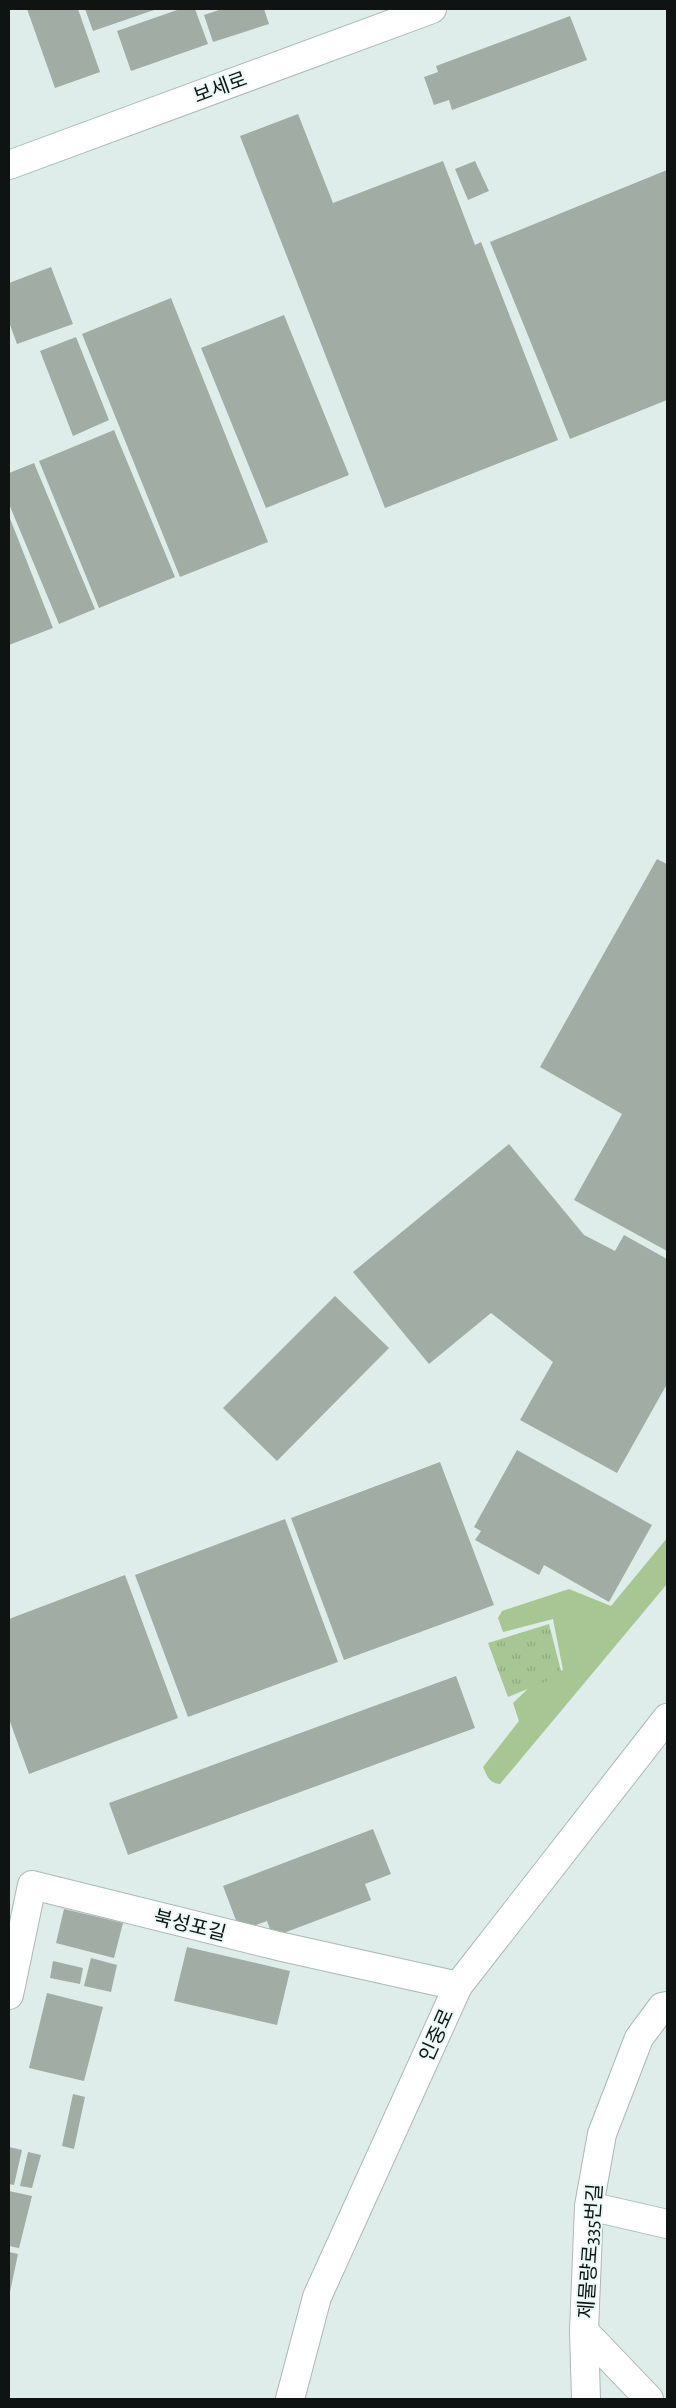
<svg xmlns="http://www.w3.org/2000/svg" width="676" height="2408" font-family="'Alegreya Sans','Noto Sans KR',sans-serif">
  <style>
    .grass { fill: #a7c694 }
    .park { fill: url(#park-tufts) }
    .building { fill: #a1aca5 }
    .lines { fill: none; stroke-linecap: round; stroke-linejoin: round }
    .minor-casing { stroke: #abb9b6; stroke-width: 30 }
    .major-casing { stroke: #abb9b6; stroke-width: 30 }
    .minor { stroke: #fff; stroke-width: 28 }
    .major { stroke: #fff; stroke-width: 28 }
    .labels { text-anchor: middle; stroke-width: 4; stroke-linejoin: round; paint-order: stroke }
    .street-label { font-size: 20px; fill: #0f1413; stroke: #ebfaf7 }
  </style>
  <defs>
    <pattern id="park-tufts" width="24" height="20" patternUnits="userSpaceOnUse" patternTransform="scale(1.25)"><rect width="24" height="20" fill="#a7c694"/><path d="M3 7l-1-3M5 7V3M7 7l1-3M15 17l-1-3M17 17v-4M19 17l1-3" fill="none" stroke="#8fa97f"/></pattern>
  </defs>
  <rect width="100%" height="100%" fill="#deede9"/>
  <path class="grass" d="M667,1538V1584L500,1784C489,1783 487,1776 483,1767L519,1721L513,1703L537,1680L563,1670L553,1619L503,1632L498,1618L502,1611L569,1589L611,1606Z"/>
  <path class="park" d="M549,1624L562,1675L508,1697L488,1643Z"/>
  <path class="building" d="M27,9H78L100,72L55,88Z
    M85,9H157L93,31Z
    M180,9H195L208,44L131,71L117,31Z
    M222,9H264L269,24L213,42L204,15Z
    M570,16L587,60L452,110L449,100L434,105L424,77L438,72L436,66Z
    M298,114L333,203L443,161L475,245L481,242L558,440L385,508L240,136Z
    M475,161L489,191L468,200L455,169Z
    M667,170V400L570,439L490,242Z
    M51,267L73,324L17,344L9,322V283Z
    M171,298L268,542L180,577L82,334Z
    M284,315L349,475L266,508L201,348Z
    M76,337L109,420L73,436L40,351Z
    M114,430L175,577L99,608L39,461Z
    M34,463L95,609L59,624L9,504V473Z
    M9,516L53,628L9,645Z
    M657,859L667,864V1251L574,1200L622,1114L540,1067Z
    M509,1144L584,1235L615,1251L624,1235L667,1259V1384L617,1473L520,1420L553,1362L491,1313L429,1364L353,1272Z
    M335,1296L389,1348L277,1461L223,1408Z
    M517,1450L652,1525L609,1602L544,1565L539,1575L475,1540L481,1531L474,1527Z
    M440,1462L494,1605L344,1660L291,1518Z
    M285,1519L338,1662L188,1717L135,1575Z
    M125,1575L178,1718L29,1774L9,1719V1619Z
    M456,1676L475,1728L128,1855L109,1803Z
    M373,1829L391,1874L365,1884L371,1900L273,1937L267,1921L240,1931L223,1886Z
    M64,1909L123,1923L114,1958L56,1943Z
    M187,1947L290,1971L277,2025L174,2001Z
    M91,1958L117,1965L111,1992L84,1986Z
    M53,1961L83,1968L80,1984L50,1978Z
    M47,1993L103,2007L84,2081L29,2068Z
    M73,2094L85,2097L74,2149L62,2146Z
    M9,2147L22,2150L14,2185L9,2184Z
    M28,2152L41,2155L32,2188L20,2186Z
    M9,2191L32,2196L19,2248L9,2246Z
    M9,2252L18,2254L10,2292H9Z"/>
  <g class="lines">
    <g class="minor-casing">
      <path id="minor" d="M9,165L432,9
        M9,1995L32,1885L278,1946L458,1986
        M589,2206L667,2224
        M584,2331L586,2399
        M649,2399L584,2331L589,2206L602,2134L639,2038L662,2007L667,2006"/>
    </g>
    <g class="major-casing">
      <path id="major" d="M290,2399L317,2297L458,1986L667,1718"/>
    </g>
    <use href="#minor" class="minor"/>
    <use href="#major" class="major"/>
  </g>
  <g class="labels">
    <g class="street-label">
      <text transform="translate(220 87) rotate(-20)" y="7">보세로</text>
      <text transform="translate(190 1925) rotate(14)" y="7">북성포길</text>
      <text transform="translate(436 2035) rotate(-66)" y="7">인중로</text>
      <text transform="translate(590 2251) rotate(-86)" y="7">제물량로335번길</text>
    </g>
  </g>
  <rect width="676" height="2408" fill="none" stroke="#0f1413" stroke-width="20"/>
</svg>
